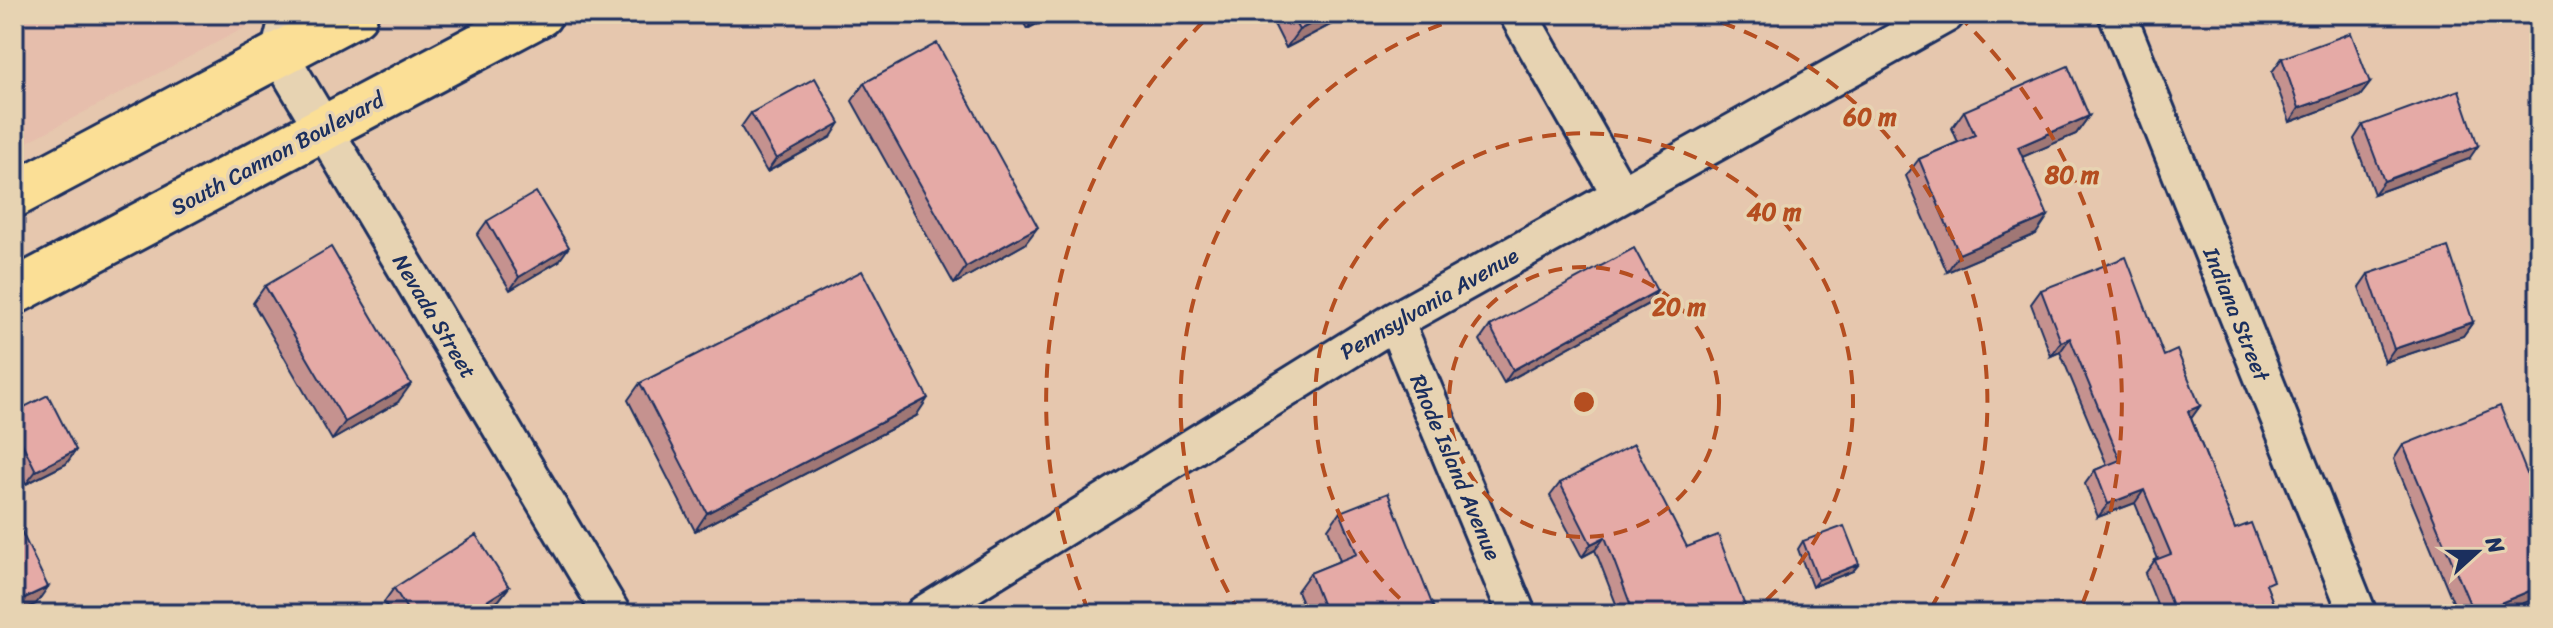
<svg xmlns="http://www.w3.org/2000/svg" width="2553" height="628" font-family="Sriracha,sans-serif">
  <style>
    .built { fill: #e6beac }
    .lines { fill: none; stroke-linecap: round; stroke-linejoin: round }
    .minor-casing { stroke: #1b2f5e; stroke-width: 42 }
    .primary-casing { stroke: #1b2f5e; stroke-width: 50 }
    .minor { stroke: #e7d3b2; stroke-width: 36 }
    .primary { stroke: #fbdf96; stroke-width: 44 }
    .wall { fill: #c5928f; stroke: #1b2f5e; stroke-width: 2 }
    .shaded-wall { fill: #a07774; stroke: #1b2f5e; stroke-width: 2 }
    .building { fill: #e5aaa6; stroke: #1b2f5e; stroke-width: 2 }
    .ring { fill: none; stroke: #b54e20; stroke-width: 4; stroke-dasharray: 14 10 }
    .labels { text-anchor: middle; stroke-width: 7; stroke-linejoin: round; paint-order: stroke }
    .street-label { font-size: 22px; fill: #1b2f5e; stroke: #e7d3b2 }
    .centre { fill: #b54e20; stroke: #e7d3b2; stroke-width: 4 }
    .ring-label { font-size: 24px; text-anchor: middle; font-weight: bold; fill: #b54e20; stroke: #e7d3b2; stroke-width: 7; stroke-linejoin: round; paint-order: stroke }
  </style>
  <rect width="100%" height="100%" fill="#e6c7ae"/>
  <filter id="ink" filterUnits="userSpaceOnUse"><feTurbulence type="fractalNoise" baseFrequency=".0125" numOctaves="2"/><feDisplacementMap in="SourceGraphic" scale="16" xChannelSelector="R" yChannelSelector="G"/><feConvolveMatrix kernelMatrix="1 2 1 2 8 2 1 2 1" color-interpolation-filters="sRGB"/></filter>
  <g filter="url(#ink)">
    <path class="built" d="M14,14H244L250,25L14,149Z"/>
    <g class="lines">
      <g class="minor-casing">
        <path id="minor" d="M289,14L279,54L612,614
          M1518,14L1620,193
          M2117,14L2358,614
          M1395,321L1517,614
          M924,614L1395,321L1946,14"/>
      </g>
      <g class="primary-casing">
        <path id="primary" d="M14,195L355,14
          M14,292L540,14"/>
      </g>
      <use href="#minor" class="minor"/>
      <use href="#primary" class="primary"/>
    </g>
    <path class="wall" d="M1019,14H1056L1027,29Z
      M1269,14H1351L1286,48Z
      M2282,58L2370,83L2360,96L2290,122L2272,72Z
      M864,83L1025,244L954,284L852,101Z
      M1964,111L2089,116L2076,134L2022,157L2036,234L1947,272L1906,176L1919,159L1958,142L1952,128Z
      M751,113L831,137L767,172L741,127Z
      M2363,125L2469,159L2374,194L2354,139Z
      M487,221L559,261L510,290L477,235Z
      M2368,274L2473,322L2463,336L2385,362L2359,287Z
      M265,286L398,402L332,440L253,303Z
      M2041,290L2164,356L2200,406L2191,418L2235,529L2268,590L2277,614H2161L2145,574L2155,560L2158,559L2135,503L2098,517L2085,484L2095,470L2107,465L2060,352L2051,356L2031,304Z
      M1657,291L1648,304L1504,383L1480,340L1490,326Z
      M640,383L916,416L695,531L628,400Z
      M14,412L76,450L66,464L26,484L14,459Z
      M2403,445L2539,504V597L2497,614H2458L2394,459Z
      M1560,483L1687,547L1748,614H1620L1595,550L1582,557L1550,496Z
      M1340,512L1436,614H1307L1297,591L1310,573L1340,561L1328,529Z
      M1803,541L1859,564L1853,571L1812,587L1798,549Z
      M509,587L499,600L478,614H392L384,602L394,588Z"/>
    <path class="shaded-wall" d="M1040,14H1056L1027,29L1036,16Z
      M1330,14H1351L1286,48L1299,30Z
      M2370,83L2360,96L2290,122L2299,108Z
      M2089,116L2076,134L2006,164L2018,147Z
      M840,123L831,137L767,172L776,159Z
      M2478,146L2469,159L2374,194L2384,181Z
      M2048,216L2036,234L1947,272L1959,254Z
      M1038,227L1025,244L954,284L966,267Z
      M569,247L559,261L510,290L519,277Z
      M1657,291L1648,304L1504,383L1513,370Z
      M2473,322L2463,336L2385,362L2394,349Z
      M2070,338L2060,352L2051,356L2061,342Z
      M411,384L398,402L332,440L345,422Z
      M928,398L916,416L695,531L707,513Z
      M2200,406L2190,420L2188,411Z
      M76,450L66,464L26,484L36,471Z
      M2144,490L2135,503L2098,517L2108,504Z
      M1605,537L1595,550L1582,557L1591,544Z
      M1859,564L1853,571L1812,587L1818,580Z
      M48,587L36,604L14,614V603Z
      M509,587L499,600L478,614H466Z
      M2539,587V597L2497,614H2474Z"/>
    <path class="building" d="M1290,14H1330L1299,30Z
      M2351,33L2370,83L2299,108L2282,58Z
      M937,43L1038,227L966,267L864,83Z
      M2068,66L2089,116L2018,147L2048,216L1959,254L1919,159L1975,135L1964,111Z
      M815,78L840,123L776,159L751,113Z
      M2459,90L2478,146L2384,181L2363,125Z
      M536,192L569,247L519,277L487,221Z
      M331,247L411,384L345,422L265,286Z
      M2448,247L2473,322L2394,349L2368,274Z
      M1634,248L1657,291L1513,370L1490,326Z
      M2126,257L2164,356L2177,350L2200,406L2188,411L2235,529L2251,523L2273,581L2266,584L2277,614H2195L2194,612L2188,614H2175L2155,560L2171,554L2144,490L2108,504L2095,470L2120,460L2070,338L2061,342L2041,290Z
      M862,271L928,398L707,513L640,383Z
      M48,395L76,450L36,471L14,427V412Z
      M2500,406L2539,504V587L2474,614L2403,445Z
      M1634,444L1687,547L1718,535L1748,614H1634L1605,537L1591,544L1560,483Z
      M1388,493L1436,614H1326L1310,573L1357,554L1340,512Z
      M14,516L48,587L14,603Z
      M1844,526L1859,564L1818,580L1803,541Z
      M476,535L509,587L466,614H441L439,610L433,614H410L394,588Z"/>
  </g>
  <g class="ring">
    <circle cx="1584" cy="402" r="135"/>
    <path d="M1418 614A269 269 0 1 1 1750 614"/>
    <path d="M1240 613A404 404 0 0 1 1469 15M1699 15A404 404 0 0 1 1928 613"/>
    <path d="M1089 612A538 538 0 0 1 1210 15M1958 15A538 538 0 0 1 2079 612"/>
  </g>
  <g class="labels">
    <g class="street-label">
      <text transform="translate(277 153) rotate(-28)" y="8">South Cannon Boulevard</text>
      <text transform="translate(1429 303) rotate(-30)" y="8">Pennsylvania Avenue</text>
      <text transform="translate(2237 314) rotate(68)" y="8">Indiana Street</text>
      <text transform="translate(435 316) rotate(59)" y="8">Nevada Street</text>
      <text transform="translate(1456 467) rotate(67)" y="8">Rhode Island Avenue</text>
    </g>
  </g>
  <circle cx="1584" cy="402" r="12" class="centre"/>
  <g class="ring-label">
    <text x="1870" y="125">60 m</text>
    <text x="2072" y="183">80 m</text>
    <text x="1774" y="220">40 m</text>
    <text x="1679" y="315">20 m</text>
  </g>
  <rect width="2553" height="628" fill="none" stroke="#e7d3b2" stroke-width="48"/>
  <rect x="24" y="24" width="2505" height="580" fill="none" stroke="#1b2f5e" stroke-width="3" filter="url(#ink)"/>
  <g transform="translate(2477 552) rotate(69)" stroke="#e7d3b2" stroke-width="6" paint-order="stroke">
  <path d="M0-6L14 30L0 20L-14 30Z" fill="#1b2f5e"/>
  <text y="-12" font-size="22" font-weight="bold" text-anchor="middle" fill="#1b2f5e">N</text>
  </g>
</svg>
